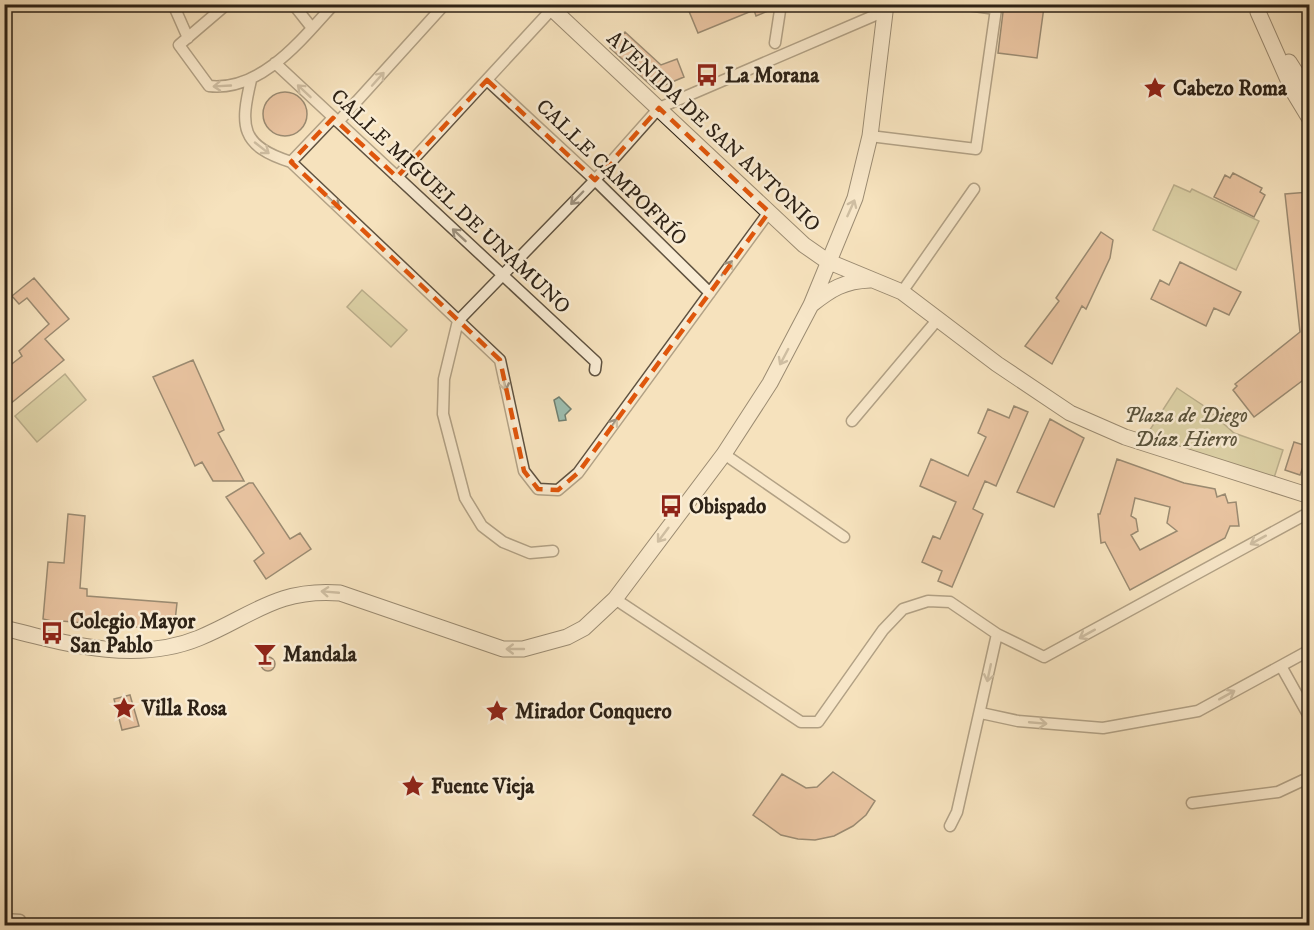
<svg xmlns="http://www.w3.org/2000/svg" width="1314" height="930" font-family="'IM FELL DW Pica',serif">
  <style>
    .green { fill: #c0c28e; stroke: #767252; stroke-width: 1.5 }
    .water { fill: #9dbeb0; stroke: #708072; stroke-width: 1.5 }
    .building { fill: #da9f7f; stroke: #2d2216; stroke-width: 1.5; fill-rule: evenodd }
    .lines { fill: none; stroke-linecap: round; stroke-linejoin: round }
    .street-casing { stroke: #5f5240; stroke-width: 13 }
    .secondary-casing { stroke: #2d2216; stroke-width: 17 }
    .street { stroke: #f9ecd4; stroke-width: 10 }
    .secondary { stroke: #f9ecd4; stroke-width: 15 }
    .oneway { stroke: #9d917e }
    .marked { fill: none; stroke: #df560c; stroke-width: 4.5; stroke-dasharray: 12 8; stroke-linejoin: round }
    .labels { text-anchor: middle; stroke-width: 5; stroke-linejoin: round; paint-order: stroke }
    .poi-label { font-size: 21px; font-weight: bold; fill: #2d2216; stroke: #f9ecd4; text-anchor: start }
    .street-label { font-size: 21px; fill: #2d2216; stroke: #f9ecd4 }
    .park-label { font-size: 21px; font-style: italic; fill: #59523a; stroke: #f9ecd4 }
  </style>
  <rect width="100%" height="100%" fill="#f6e2bd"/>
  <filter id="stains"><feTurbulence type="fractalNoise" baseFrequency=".00333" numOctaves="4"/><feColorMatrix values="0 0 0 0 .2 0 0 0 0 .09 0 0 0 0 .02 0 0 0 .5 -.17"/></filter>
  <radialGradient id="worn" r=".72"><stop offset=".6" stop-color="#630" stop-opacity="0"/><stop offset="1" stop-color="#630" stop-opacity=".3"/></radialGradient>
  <path class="green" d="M1174,185L1190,192L1192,189L1259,221L1236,270L1153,230Z
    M362,290L407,330L391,347L347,307Z
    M65,374L86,400L37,442L15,416Z
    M1177,388L1204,406L1234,433L1283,450L1272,484L1142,442Z"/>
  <path class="water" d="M559,397L571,409L565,415L566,420L559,421L554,400Z"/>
  <path class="building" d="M686,4H773V9L756,16L754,10L698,33Z
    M1004,4L1044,7L1037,58L998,53Z
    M625,32L661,65L677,59L684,77L655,89L610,48Z
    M263 114a22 22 0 1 1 44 0a22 22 0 1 1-44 0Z
    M1233,173L1262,188L1260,192L1265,195L1254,217L1214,197L1225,175L1230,178Z
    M1309,192L1310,375L1254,417L1233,390L1237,386L1235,384L1300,332L1285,194Z
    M1101,232L1113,240L1110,258L1086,309L1082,306L1052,364L1025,346L1059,301L1056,298Z
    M1180,262L1241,292L1229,315L1214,308L1206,326L1151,299L1160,280L1169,285Z
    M34,278L69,319L45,339L64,360L4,409V370L22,356L19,351L49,324L27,298L19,304L12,296Z
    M193,360L224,430L218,433L244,481H213L202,462L195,466L153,377Z
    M1014,406L1028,412L996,486L985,481L973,509L983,514L952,587L938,581L942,571L922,562L933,536L940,539L956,502L920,486L931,459L968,476L986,437L978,433L988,409L1009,418Z
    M1050,419L1084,438L1054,507L1017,492Z
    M1294,442L1310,447V469L1303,467L1300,475L1285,470Z
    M1117,459L1184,483L1215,489L1217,497L1225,494L1228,503L1236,502L1239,526H1230L1225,538L1130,590L1105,542L1101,543L1098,514H1100ZM1135,498L1170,507L1167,523L1177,531L1140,550L1131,535L1138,531L1136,519L1131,516Z
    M249,483H253L290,539L300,533L311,549L266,579L254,561L264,553L226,497Z
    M68,514L85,516L80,588L87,589V596L177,603L174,630L61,621L60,623L43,619L48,562L64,563Z
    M261 664a7 7 0 1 1 14 0a7 7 0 1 1-14 0Z
    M130,695L139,726L122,730L114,699Z
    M833,772L875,801L866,815L853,826L834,836L815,840L798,839L781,835L753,815L782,774L806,788L817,787Z"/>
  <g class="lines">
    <g class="street-casing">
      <path id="street" d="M173,4L188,38
        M227,4L179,45L209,86C261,92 302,39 334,4
        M293,4L312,28
        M775,43L781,4
        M275,63L596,362L595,370
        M251,80C240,126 240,146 291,162L500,360L524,471L538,489L558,490L578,473L769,212
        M487,80L595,180L710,293
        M338,122L445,4
        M870,136L976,149L996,9L960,4
        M291,162L333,118
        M397,177L552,9
        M902,292L974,189
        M852,421L938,319
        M724,454L844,537
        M553,551L530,553L503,542L482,526L465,498L443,414L444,379L458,321L595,180L659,108L885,11
        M615,599L801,722H818L883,630L903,609L928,601L950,602L997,634L1044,657L1310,512
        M1281,666L1310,718
        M981,713L1018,721L1103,728L1198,711L1310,650
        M1192,803L1278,792L1310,777
        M950,826L957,812L997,634
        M4,919L20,920"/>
    </g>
    <g class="secondary-casing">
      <path id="secondary" d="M547,4L804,245L827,261L902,292L997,364L1070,413L1125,437L1310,496
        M1258,12L1293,91L1310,119
        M1289,62L1310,95
        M811,305C831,289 844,281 870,280
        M4,628C67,644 136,664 199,638C252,616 277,588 340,593L503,649H523L567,637L584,628L615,599L724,454L770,383L811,305L855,198L870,136L886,4"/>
    </g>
    <use href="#street" class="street"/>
    <use href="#secondary" class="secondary"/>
  </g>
  <defs><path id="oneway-shaft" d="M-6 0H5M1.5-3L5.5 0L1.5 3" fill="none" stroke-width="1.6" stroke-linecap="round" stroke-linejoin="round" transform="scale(1.5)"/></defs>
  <g class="oneway">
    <use href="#oneway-shaft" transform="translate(378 79) rotate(-48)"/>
    <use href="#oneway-shaft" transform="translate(222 86) rotate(177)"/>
    <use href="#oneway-shaft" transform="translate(304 91) rotate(-137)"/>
    <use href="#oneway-shaft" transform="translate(262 148) rotate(38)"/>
    <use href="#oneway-shaft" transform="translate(577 198) rotate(134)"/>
    <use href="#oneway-shaft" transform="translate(333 202) rotate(43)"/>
    <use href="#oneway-shaft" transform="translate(851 208) rotate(-66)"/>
    <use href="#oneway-shaft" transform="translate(459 235) rotate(-137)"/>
    <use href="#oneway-shaft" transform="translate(727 268) rotate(-54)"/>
    <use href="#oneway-shaft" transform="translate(784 357) rotate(118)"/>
    <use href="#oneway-shaft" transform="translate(504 382) rotate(78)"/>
    <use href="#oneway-shaft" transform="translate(612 426) rotate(-54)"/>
    <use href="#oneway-shaft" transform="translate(663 535) rotate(127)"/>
    <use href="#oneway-shaft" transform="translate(1258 540) rotate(151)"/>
    <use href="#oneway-shaft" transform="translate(330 592) rotate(-175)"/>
    <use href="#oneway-shaft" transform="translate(1087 634) rotate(151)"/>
    <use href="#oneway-shaft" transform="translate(515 649) rotate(-180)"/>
    <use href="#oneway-shaft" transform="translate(989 673) rotate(102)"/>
    <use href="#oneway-shaft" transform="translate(1227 695) rotate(-29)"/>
    <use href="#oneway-shaft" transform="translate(1038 723) rotate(5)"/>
  </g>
  <path d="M0 0H1314V930H0ZM487,80L595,180L659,108L769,212L578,473L558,490L538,489L524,471L500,360L291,162L333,118L397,177Z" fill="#f6e2bd" fill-opacity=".55" fill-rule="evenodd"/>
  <path class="marked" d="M487,80L595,180L659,108L769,212L578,473L558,490L538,489L524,471L500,360L291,162L333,118L397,177Z"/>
  <defs>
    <g id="bus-bare" transform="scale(1.8)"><path d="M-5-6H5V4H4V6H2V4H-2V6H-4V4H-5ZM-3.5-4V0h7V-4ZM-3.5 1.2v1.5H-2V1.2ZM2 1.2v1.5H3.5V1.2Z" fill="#8f2418" stroke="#f9ecd4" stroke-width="2.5" paint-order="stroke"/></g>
    <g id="sight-bare" transform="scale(1.8)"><path d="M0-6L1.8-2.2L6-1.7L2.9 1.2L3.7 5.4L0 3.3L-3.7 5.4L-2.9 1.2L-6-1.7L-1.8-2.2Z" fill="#8f2418" stroke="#f9ecd4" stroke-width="2.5" paint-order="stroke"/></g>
    <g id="bar-bare" transform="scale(1.8)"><path d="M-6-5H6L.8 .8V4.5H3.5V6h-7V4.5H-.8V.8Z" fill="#8f2418" stroke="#f9ecd4" stroke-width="2.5" paint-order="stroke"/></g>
  </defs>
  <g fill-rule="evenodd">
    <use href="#bus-bare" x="707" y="75"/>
    <use href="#sight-bare" x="1155" y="88"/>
    <use href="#bus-bare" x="671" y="506"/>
    <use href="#bus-bare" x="52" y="633"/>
    <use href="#bar-bare" x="265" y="654"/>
    <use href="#sight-bare" x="124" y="708"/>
    <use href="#sight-bare" x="497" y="711"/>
    <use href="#sight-bare" x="413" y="786"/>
  </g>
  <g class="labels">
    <g class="poi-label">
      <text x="725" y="82">La Morana</text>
      <text x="1173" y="95">Cabezo Roma</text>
      <text x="689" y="513">Obispado</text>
      <text x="70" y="628">Colegio Mayor<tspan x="70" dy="24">San Pablo</tspan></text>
      <text x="283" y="661">Mandala</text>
      <text x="142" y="715">Villa Rosa</text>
      <text x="515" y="718">Mirador Conquero</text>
      <text x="431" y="793">Fuente Vieja</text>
    </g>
    <g class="street-label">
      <text transform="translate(714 131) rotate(43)" y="7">AVENIDA DE SAN ANTONIO</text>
      <text transform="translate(612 172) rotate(44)" y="7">CALLE CAMPOFRÍO</text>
      <text transform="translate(451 201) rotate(43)" y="7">CALLE MIGUEL DE UNAMUNO</text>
    </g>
    <g class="park-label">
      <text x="1186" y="422">Plaza de Diego<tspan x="1186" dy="24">Díaz Hierro</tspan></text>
    </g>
  </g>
  <rect width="1314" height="930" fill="none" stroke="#f6e2bd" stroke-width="24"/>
  <rect x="6" y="6" width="1302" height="918" fill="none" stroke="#2d2216" stroke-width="3"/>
  <rect x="12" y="12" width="1290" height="906" fill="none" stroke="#2d2216" stroke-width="1.5"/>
  <rect width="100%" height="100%" filter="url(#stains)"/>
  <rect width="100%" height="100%" fill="url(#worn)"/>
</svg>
